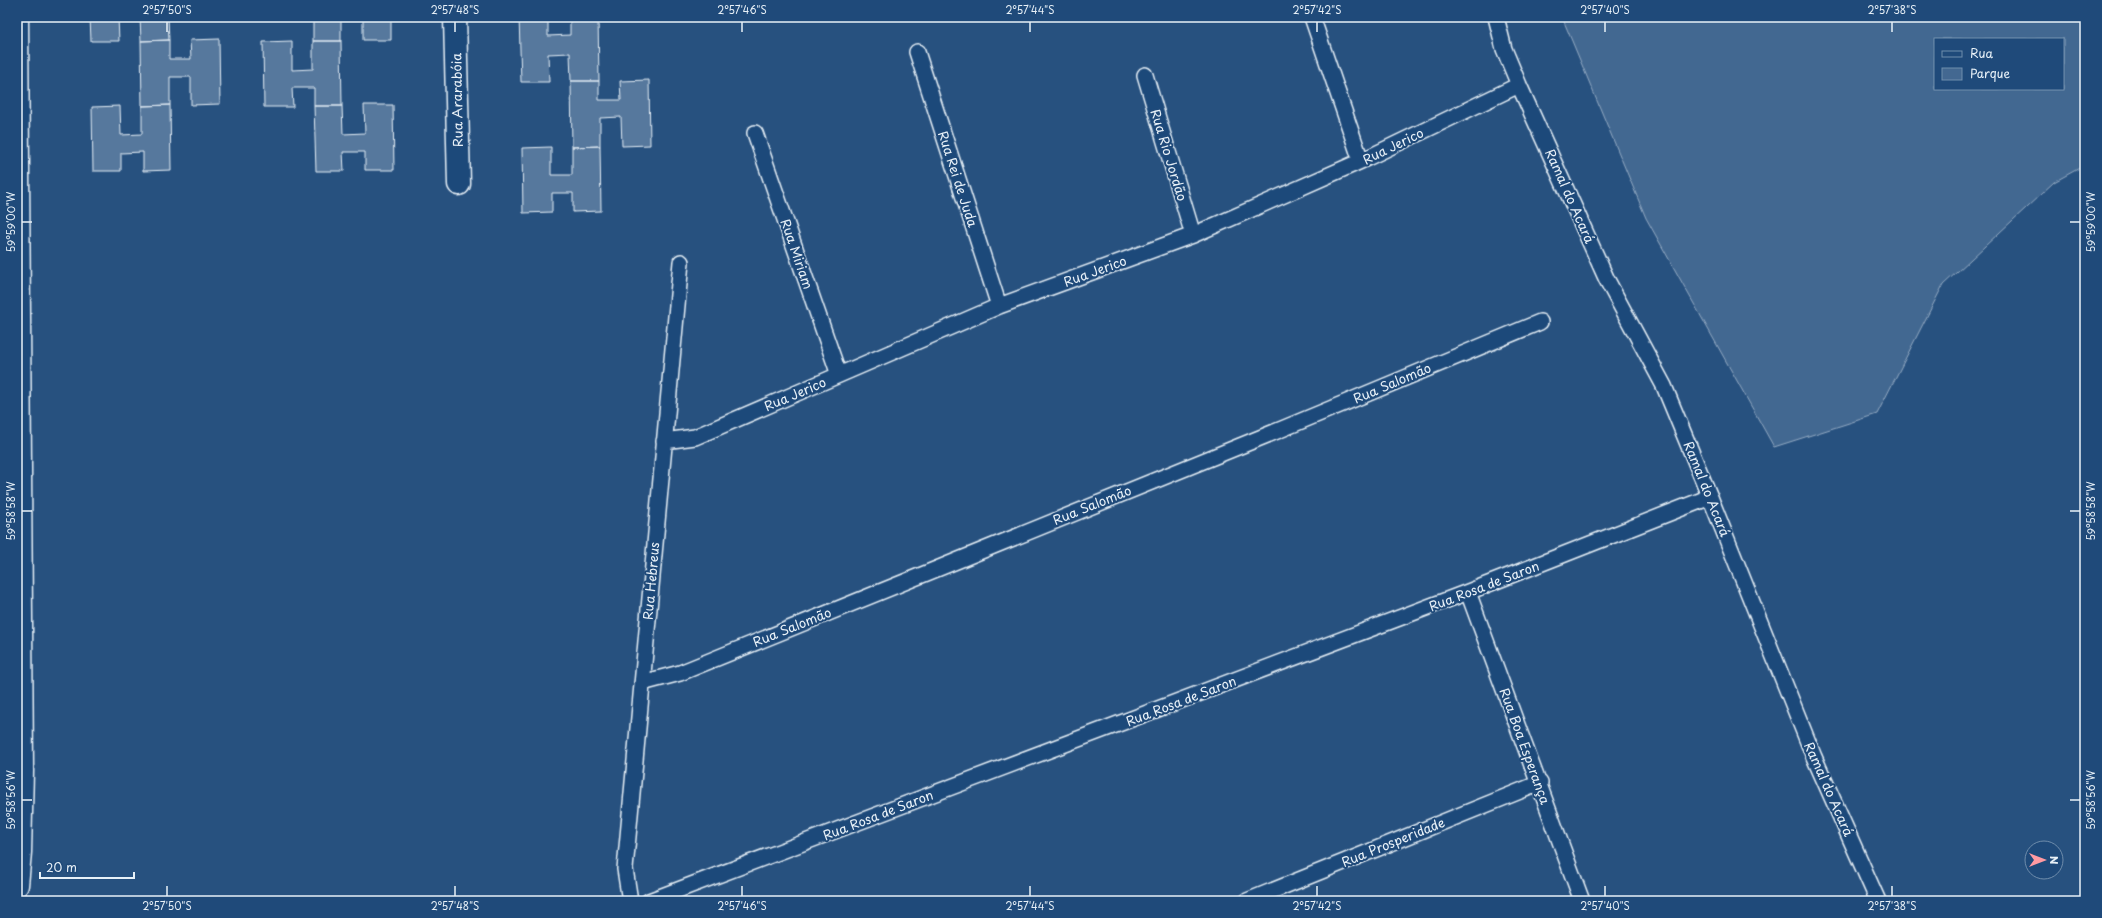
<svg xmlns="http://www.w3.org/2000/svg" width="2102" height="918" font-family="'Playpen Sans',sans-serif">
  <style>
    .green { fill: #436891; stroke: #96acc4; fill-rule: evenodd }
    .building { fill: #57789d; stroke: #e8f1f8 }
    .lines { fill: none; stroke-linecap: round; stroke-linejoin: round }
    .lane-casing { stroke: #e8f1f8; stroke-width: 18 }
    .street-casing { stroke: #e8f1f8; stroke-width: 25 }
    .lane { stroke: #1f4a7a; stroke-width: 15 }
    .street { stroke: #1f4a7a; stroke-width: 22 }
    .ticks { fill: none; stroke: #e8f1f8; stroke-width: 1.5 }
    .labels { text-anchor: middle; stroke-width: 4; stroke-linejoin: round; paint-order: stroke }
    .street-label { font-size: 13px; fill: #e8f1f8; stroke: #1f4a7a }
    .neatline { fill: none; stroke: #e8f1f8; stroke-width: 1.5 }
    .ticks-label { font-size: 10px; text-anchor: middle; fill: #e8f1f8 }
  </style>
  <rect width="100%" height="100%" fill="#27517f"/>
  <filter id="ink" filterUnits="userSpaceOnUse"><feTurbulence type="fractalNoise" baseFrequency=".025" numOctaves="2"/><feDisplacementMap in="SourceGraphic" scale="8" xChannelSelector="R" yChannelSelector="G"/><feConvolveMatrix kernelMatrix="1 2 1 2 8 2 1 2 1" color-interpolation-filters="sRGB"/></filter>
  <g filter="url(#ink)">
    <path class="green" d="M1562,17H2085V165L2054,182L1943,285L1877,414L1774,447L1646,218ZM1935,39H2063V89H1935Z"/>
    <path class="building" d="M90,17H118L119,41H91Z
      M140,17H168L169,40L141,41Z
      M313,17H341V41H313Z
      M363,17H391V40H363Z
      M519,17H548V36L570,35V17H598L599,81H571L570,53L548,54L549,82H521Z
      M219,39L220,104L191,105V77H170V105L142,106L141,41L169,40V59H191L190,40Z
      M292,41V70L313,69V41H341L342,106H314V88H292L293,107H264L263,42Z
      M649,80L650,145L622,146L621,117L600,118V146L572,147L571,81H599V100H621L620,81Z
      M170,105L171,170L143,171V152L121,153V171H93L92,107L120,106L121,135L142,134V106Z
      M364,105H393L394,170H365V152H343L344,171H316L314,106H342L343,134L365,133Z
      M600,146L601,211L573,212V193H552V212L523,213L522,148L551,147V175H572V147Z"/>
    <g class="lines">
      <g class="lane-casing">
        <path id="lane" d="M1312,17L1361,161
          M1496,17L1504,49L1519,85L1607,280L1664,386L1710,497L1814,757L1878,901
          M917,52L999,306
          M1145,75L1193,235
          M755,133L839,375
          M664,441L695,437L999,306L1193,235L1361,161L1519,85
          M1468,592L1582,901
          M642,683L680,673L1282,429L1540,322
          M630,901L625,869L681,262
          M649,901L1468,592L1710,497
          M1247,901L1540,783"/>
      </g>
      <g class="street-casing">
        <path id="street" d="M455,17L459,184
          M17,885L20,852L22,771L17,17"/>
      </g>
      <use href="#lane" class="lane"/>
      <use href="#street" class="street"/>
    </g>
  </g>
  <path class="ticks" d="M167,22V32M455,22V32M742,22V32M1030,22V32M1317,22V32M1605,22V32M1892,22V32M22,222H32M2070,222H2080M22,511H32M2070,511H2080M22,800H32M2070,800H2080M167,886V896M455,886V896M742,886V896M1030,886V896M1317,886V896M1605,886V896M1892,886V896"/>
  <g class="labels">
    <g class="street-label">
      <text transform="translate(457 100) rotate(-91)" y="5">Rua Ararabóia</text>
      <text transform="translate(1393 146) rotate(-26)" y="5">Rua Jerico</text>
      <text transform="translate(1169 155) rotate(73)" y="5">Rua Rio Jordão</text>
      <text transform="translate(958 179) rotate(72)" y="5">Rua Rei de Juda</text>
      <text transform="translate(1570 196) rotate(66)" y="5">Ramal do Acará</text>
      <text transform="translate(797 254) rotate(71)" y="5">Rua Miriam</text>
      <text transform="translate(1095 271) rotate(-20)" y="5">Rua Jerico</text>
      <text transform="translate(1392 383) rotate(-23)" y="5">Rua Salomão</text>
      <text transform="translate(795 394) rotate(-23)" y="5">Rua Jerico</text>
      <text transform="translate(1707 489) rotate(68)" y="5">Ramal do Acará</text>
      <text transform="translate(1092 505) rotate(-22)" y="5">Rua Salomão</text>
      <text transform="translate(651 581) rotate(-85)" y="5">Rua Hebreus</text>
      <text transform="translate(1484 586) rotate(-21)" y="5">Rua Rosa de Saron</text>
      <text transform="translate(792 627) rotate(-22)" y="5">Rua Salomão</text>
      <text transform="translate(1181 701) rotate(-21)" y="5">Rua Rosa de Saron</text>
      <text transform="translate(1525 746) rotate(70)" y="5">Rua Boa Esperança</text>
      <text transform="translate(1829 789) rotate(66)" y="5">Ramal do Acará</text>
      <text transform="translate(878 815) rotate(-21)" y="5">Rua Rosa de Saron</text>
      <text transform="translate(1393 842) rotate(-22)" y="5">Rua Prosperidade</text>
    </g>
  </g>
  <rect width="2102" height="918" fill="none" stroke="#1f4a7a" stroke-width="44"/>
  <rect x="1934" y="38" width="130" height="52" fill="#1f4a7a" stroke="#6f8dac"/>
  <rect x="1942" y="51" width="20" height="6" fill="#1f4a7a" stroke="#6f8dac"/>
  <text x="1970" y="58" font-size="12" fill="#e8f1f8">Rua</text>
  <rect x="1942" y="68" width="20" height="12" fill="#436891" stroke="#6f8dac"/>
  <text x="1970" y="78" font-size="12" fill="#e8f1f8">Parque</text>
  <g transform="translate(2044 860) rotate(90)"><circle r="19" fill="#1f4a7a" stroke="#6f8dac"/>
  <path d="M0-3L7 15L0 10L-7 15Z" fill="#ff9aa2"/>
  <text y="-6" font-size="11" font-weight="bold" text-anchor="middle" fill="#e8f1f8">N</text>
  </g>
  <path d="M40 872v6h94v-6" fill="none" stroke="#e8f1f8" stroke-width="2"/>
  <text x="46" y="872" font-size="12" fill="#e8f1f8" stroke="#1f4a7a" stroke-width="3" paint-order="stroke">20 m</text>
  <rect x="22" y="22" width="2058" height="874" class="neatline"/>
  <g class="ticks-label">
    <text x="167" y="14">2°57'50"S</text>
    <text x="455" y="14">2°57'48"S</text>
    <text x="742" y="14">2°57'46"S</text>
    <text x="1030" y="14">2°57'44"S</text>
    <text x="1317" y="14">2°57'42"S</text>
    <text x="1605" y="14">2°57'40"S</text>
    <text x="1892" y="14">2°57'38"S</text>
    <text transform="translate(2091 222) rotate(-90)" y="4">59°59'00"W</text>
    <text transform="translate(11 222) rotate(-90)" y="4">59°59'00"W</text>
    <text transform="translate(2091 511) rotate(-90)" y="4">59°58'58"W</text>
    <text transform="translate(11 511) rotate(-90)" y="4">59°58'58"W</text>
    <text transform="translate(2091 800) rotate(-90)" y="4">59°58'56"W</text>
    <text transform="translate(11 800) rotate(-90)" y="4">59°58'56"W</text>
    <text x="167" y="910">2°57'50"S</text>
    <text x="455" y="910">2°57'48"S</text>
    <text x="742" y="910">2°57'46"S</text>
    <text x="1030" y="910">2°57'44"S</text>
    <text x="1317" y="910">2°57'42"S</text>
    <text x="1605" y="910">2°57'40"S</text>
    <text x="1892" y="910">2°57'38"S</text>
  </g>
</svg>
